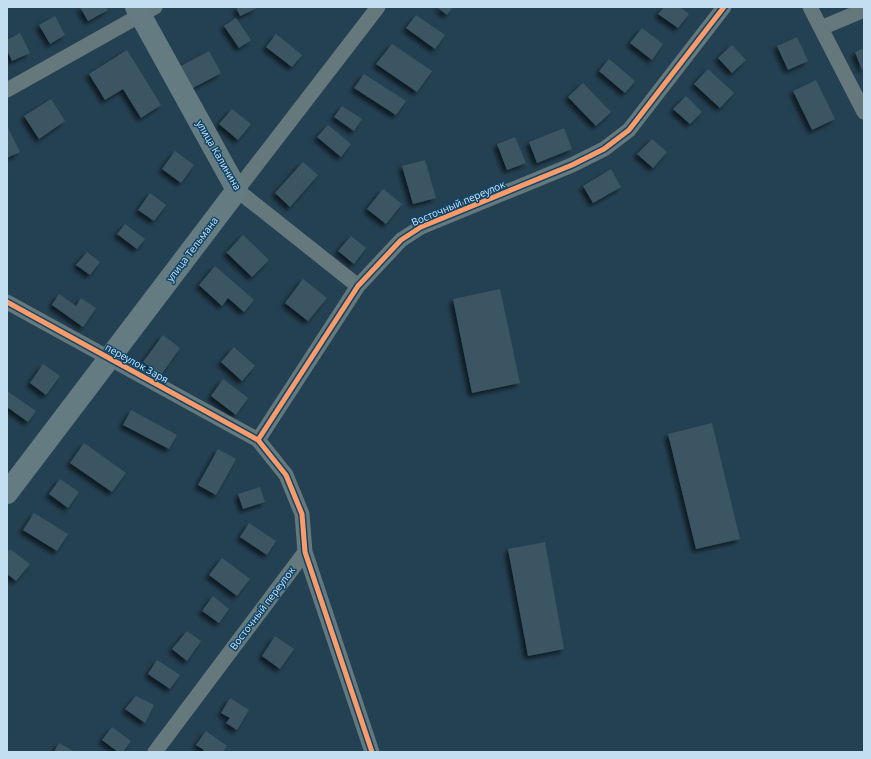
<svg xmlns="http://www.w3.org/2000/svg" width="871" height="759" font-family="'Noto Sans',sans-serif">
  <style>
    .building { fill: #3b5562; filter: url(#shadow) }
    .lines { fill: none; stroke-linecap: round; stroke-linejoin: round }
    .street { stroke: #65797c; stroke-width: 15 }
    .secondary { stroke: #647c81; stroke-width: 22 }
    .cycleway-casing { stroke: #104567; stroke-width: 8 }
    .cycleway { stroke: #fa9b69; stroke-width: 5 }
    .labels { text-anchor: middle; stroke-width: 3; stroke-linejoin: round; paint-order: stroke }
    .street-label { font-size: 10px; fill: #c3ddf1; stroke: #104567 }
  </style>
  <defs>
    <filter id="shadow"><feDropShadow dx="-3.5" dy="3.5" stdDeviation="2" flood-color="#0009"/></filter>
  </defs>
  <rect width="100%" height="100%" fill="#244153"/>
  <path class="building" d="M80,7H106L108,10L88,21Z
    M236,7H257V8L240,16Z
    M437,7H453L447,15Z
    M664,7H680L689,14L678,28L658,14Z
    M416,15L445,35L435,49L406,28Z
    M55,16L65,35L50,44L39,25Z
    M236,18L251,40L239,48L224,26Z
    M642,28L663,44L652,60L630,43Z
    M20,33L30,53L12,61L7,50V40Z
    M276,34L302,55L292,67L266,47Z
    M797,37L808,61L788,70L777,46Z
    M392,44L432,71L417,92L376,64Z
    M732,45L746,60L732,73L718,58Z
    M864,48V69L862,70L855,52Z
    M127,50L161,105L141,118L123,89L105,100L89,74Z
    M209,51L221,73L193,88L181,66Z
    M609,59L635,81L625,93L599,71Z
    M708,69L734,93L720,108L694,84Z
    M364,74L406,101L396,115L354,88Z
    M816,80L835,119L812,130L793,91Z
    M583,83L611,112L596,126L568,97Z
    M686,96L702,112L690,124L673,109Z
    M51,99L65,121L39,139L24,116Z
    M342,106L362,119L354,131L334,117Z
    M232,109L251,124L238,140L219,124Z
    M328,125L351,144L341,157L317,137Z
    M7,126L20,152L7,158Z
    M564,128L572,149L537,163L529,142Z
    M515,137L526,163L507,170L497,144Z
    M652,139L667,152L653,168L637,154Z
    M175,151L194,165L181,183L162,169Z
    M425,160L436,198L413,204L402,166Z
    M303,162L318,175L290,207L275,193Z
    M611,169L621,187L593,203L583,186Z
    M383,189L402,204L386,224L367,209Z
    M150,193L166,205L154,221L138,210Z
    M125,224L145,239L137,249L117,234Z
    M243,235L269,260L252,277L226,252L228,251Z
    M351,236L366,248L354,264L338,251Z
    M87,252L100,262L90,275L76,265Z
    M215,266L254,300L244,312L228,298L222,306L199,285Z
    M303,279L327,298L308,321L285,303Z
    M500,289L520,383L472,393L453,299Z
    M59,294L76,306L81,298L96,308L83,327L52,305Z
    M163,335L180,348L161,375L143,362Z
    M234,347L255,366L242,381L221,362Z
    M43,364L60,376L46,395L30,383Z
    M223,379L248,398L236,415L211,396Z
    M7,391L36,411L28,422L7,407Z
    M131,410L177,435L169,449L123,425Z
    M712,423L740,539L696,549L668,434Z
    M84,443L126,473L112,492L70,463Z
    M218,449L236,459L216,495L198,485Z
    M60,479L79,492L68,508L49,494Z
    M260,487L265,502L243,509L238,494Z
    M34,513L68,534L57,551L23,530Z
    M249,523L276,541L267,555L240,537Z
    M545,542L564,649L528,656L508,549Z
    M10,549L30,564L16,581L7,574V552Z
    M222,558L250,579L237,596L209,575Z
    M213,596L229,609L219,623L202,611Z
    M187,631L201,641L187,661L172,649Z
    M275,636L294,649L280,669L262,656Z
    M157,660L180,675L170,689L148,674Z
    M136,696L154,705L145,723L125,709Z
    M230,698L249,710L237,730L226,723L230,718L221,713Z
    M112,727L131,741L123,752H118L102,740Z
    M206,731L227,746L223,752H202L204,750L196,745Z
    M59,743L75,752H54Z"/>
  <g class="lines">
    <path class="street" d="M810,7L864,112
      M821,28L864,10
      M7,90L155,7
      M358,286L237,190L378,7
      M7,302L258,440L286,475L302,514L305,552L372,752
      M258,440L358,286L401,240L421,227L572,165L604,149L629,130L724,7
      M155,752L305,552"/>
    <path class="secondary" d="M7,493L237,190L136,7"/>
    <g class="cycleway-casing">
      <path id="cycleway" d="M7,302L258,440L286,475L302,514L305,552L372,752
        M258,440L358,286L401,240L421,227L572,165L604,149L629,130L724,7"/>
    </g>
    <use href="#cycleway" class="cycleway"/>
  </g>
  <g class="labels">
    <g class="street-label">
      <text transform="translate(219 155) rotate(60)" y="4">улица Калинина</text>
      <text transform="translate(458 203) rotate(-23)" y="4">Восточный переулок</text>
      <text transform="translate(192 249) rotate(-53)" y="4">улица Тельмана</text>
      <text transform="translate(137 363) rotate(29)" y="4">переулок Заря</text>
      <text transform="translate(262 608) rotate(-53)" y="4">Восточный переулок</text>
    </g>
  </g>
  <rect width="871" height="759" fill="none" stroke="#c3ddf1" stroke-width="16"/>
</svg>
